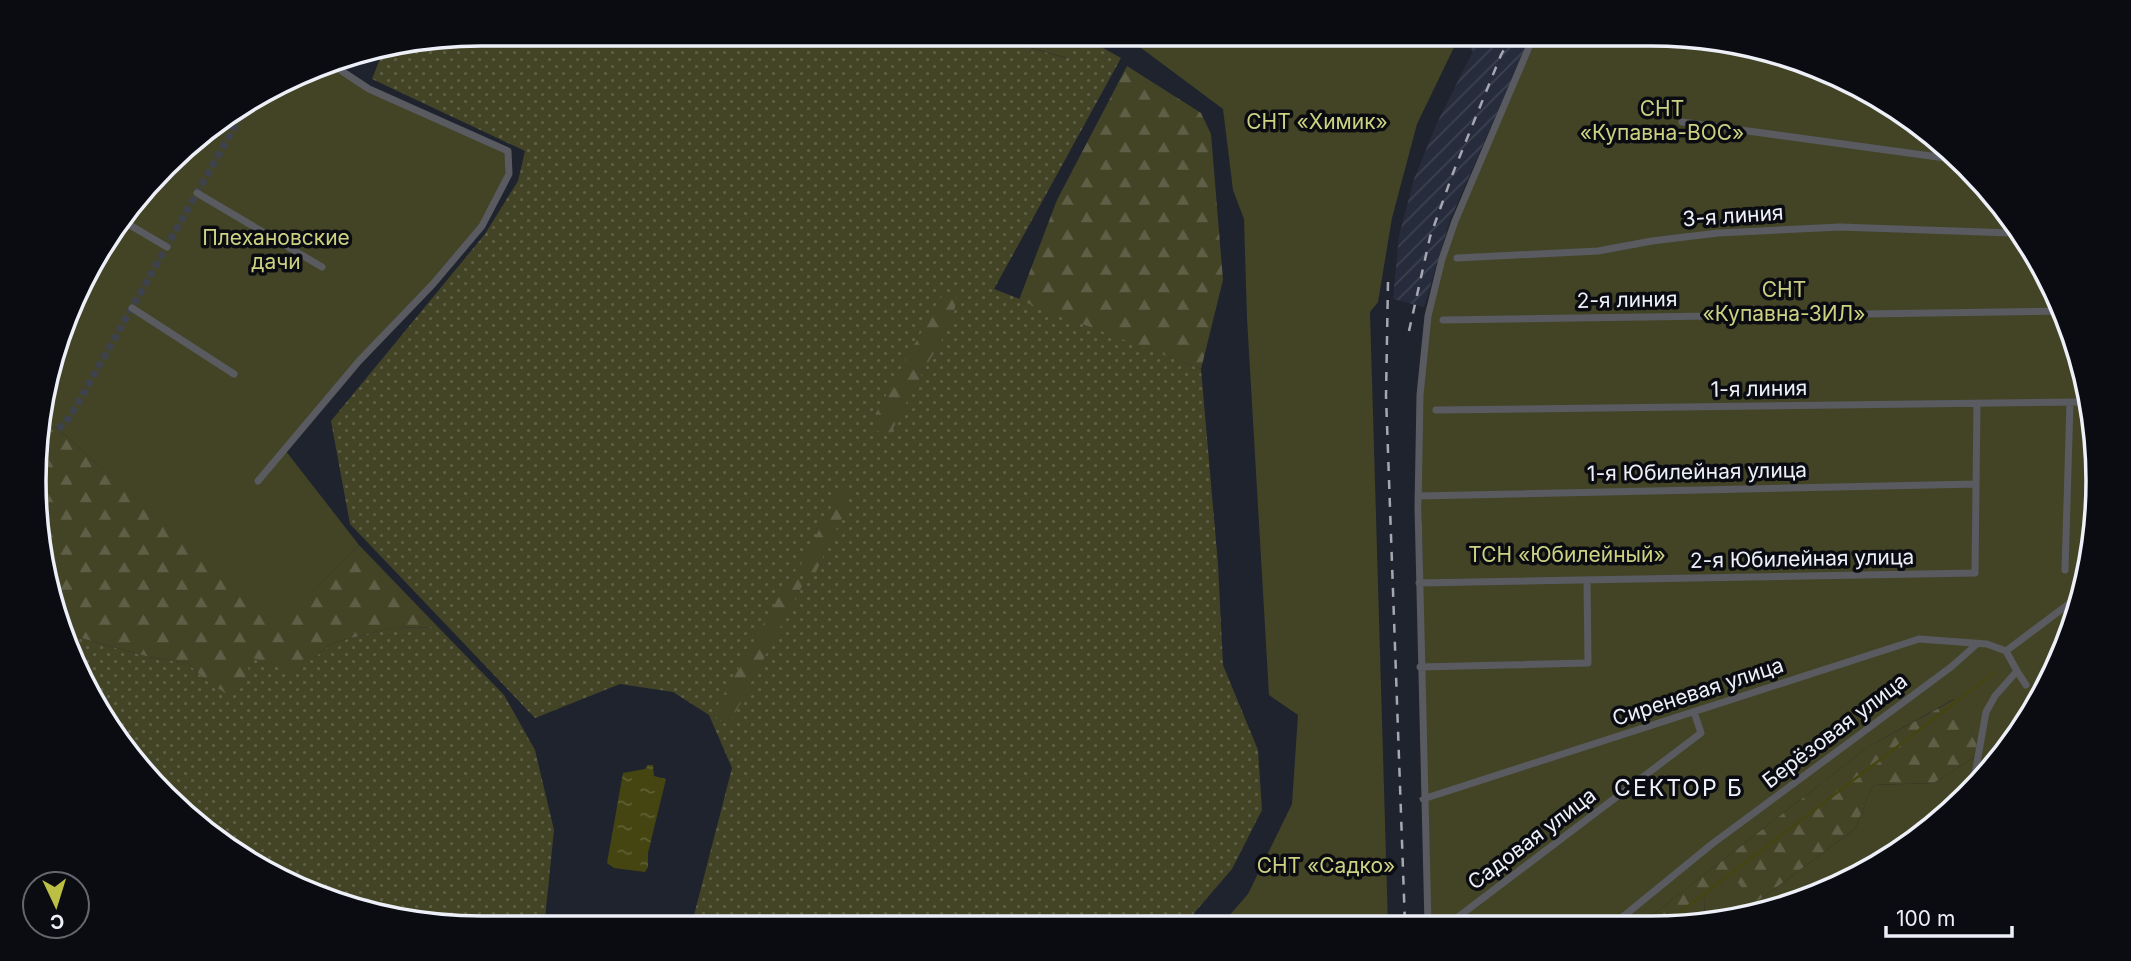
<svg xmlns="http://www.w3.org/2000/svg" width="2131" height="961" font-family="Inter,sans-serif">
  <style>
    .industrial { fill: url(#industrial-furrows) }
    .grass { fill: url(#grass-dots) }
    .forest { fill: url(#forest-firs) }
    .green { fill: #434426 }
    .water { fill: url(#water-ripples) }
    .lines { fill: none; stroke-linecap: round; stroke-linejoin: round }
    .stream { stroke: #444510; stroke-width: 2.5 }
    .minor-tunnel { stroke: #3e424c; stroke-width: 7; stroke-dasharray: 7 3.5; stroke-linecap: butt }
    .minor { stroke: #595b61; stroke-width: 7 }
    .rail { stroke: #a5a8b1; stroke-width: 2.5; stroke-dasharray: 9 9; stroke-linecap: butt }
    .labels { text-anchor: middle; stroke-width: 7; stroke-linejoin: round; paint-order: stroke }
    .park-label { font-size: 21px; fill: #cdd282; stroke: #0b0c11 }
    .street-label { font-size: 21px; fill: #edf0f8; stroke: #0b0c11 }
    .neighbourhood-label { font-size: 23px; letter-spacing: 2px; fill: #edf0f8; stroke: #0b0c11 }
    .rim { fill: none; stroke: #edf0f8; stroke-width: 3.5 }
  </style>
  <defs>
    <pattern id="industrial-furrows" width="10" height="10" patternUnits="userSpaceOnUse" patternTransform="scale(1.75)"><rect width="10" height="10" fill="#272c3d"/><path d="M-1 1l2-2M0 10L10 0M9 11l2-2" fill="none" stroke="#3c4150"/></pattern>
    <pattern id="grass-dots" width="8" height="8" patternUnits="userSpaceOnUse" patternTransform="scale(1.75)"><rect width="8" height="8" fill="#434426"/><path d="M2 2h.1M6 6h.1" fill="none" stroke="#5e5f46" stroke-width="1.8" stroke-linecap="round"/></pattern>
    <pattern id="forest-firs" width="22" height="20" patternUnits="userSpaceOnUse" patternTransform="scale(1.75)"><rect width="22" height="20" fill="#434426"/><path d="M5 1l3.5 6h-7zM16 11l3.5 6h-7z" fill="#5e5f46"/></pattern>
    <pattern id="water-ripples" width="26" height="14" patternUnits="userSpaceOnUse" patternTransform="scale(1.75)"><rect width="26" height="14" fill="#444510"/><path d="M2 4q2-2 4 0t4 0M15 11q2-2 4 0t4 0" fill="none" stroke="#5f6034"/></pattern>
  </defs>
  <rect width="100%" height="100%" fill="#1f232e"/>
  <path class="industrial" d="M1445,33H1532L1450,220L1424,307L1393,299L1399,236L1414,179L1436,125L1473,51L1458,39L1453,38L1452,41L1445,37Z"/>
  <path class="grass" d="M481,33H979L1066,58L1082,36L1121,58L994,289L1201,369L1218,564L1223,665L1258,750L1262,810L1232,869L1183,926L691,927L732,768L709,715L673,692L620,684L535,718L350,524L331,421L485,234L518,181L525,151L372,79L384,49Z
    M438,627L504,695L535,750L554,830L544,928H480L310,894L185,816L93,704L70,635L149,657L188,663L205,680L247,656L265,660L313,659L332,643L390,628Z"/>
  <path class="forest" d="M1127,66L1201,113L1211,134L1223,280L1201,369L1019,300L1057,200Z
    M944,292L957,296L952,323L926,366L890,434L872,430L876,413Z
    M41,422L58,429L279,625L359,545L438,627L390,628L332,643L313,659L293,671L247,656L249,673L230,696L205,680L188,663L149,657L70,635L37,539Z
    M849,485L846,509L814,576L804,581L801,564L839,492Z
    M796,570L802,586L732,719L717,721L716,708L791,575Z
    M1955,699L1977,743L1976,756L1934,783L1873,785L1855,829L1754,904L1704,896L1705,924H1641L1868,747Z"/>
  <path class="green" d="M979,33H1084L1067,58Z
    M1121,33H1445V37L1451,40L1453,38L1458,39L1417,124L1392,218L1378,302L1370,312L1388,925H1221L1248,894L1292,804L1298,715L1269,695L1247,318L1244,219L1233,190L1223,109Z
    M1535,33H1651L1821,67L1966,164L2064,309L2098,480L2064,651L2006,752L1923,835L1822,894L1709,924H1705L1704,896L1733,876L1754,904L1855,829L1873,785L1934,783L1976,756L1977,743L1954,699L1868,747L1641,924L1428,925L1420,395L1428,316L1442,259Z
    M323,65L369,89L508,151L509,174L482,226L359,361L285,450L359,545L279,626L58,429L41,422L42,394L93,257L186,144Z"/>
  <path class="water" d="M648,765H653L654,776L666,779L648,853V867L645,872L614,868L607,863L623,773L645,769Z"/>
  <g class="lines">
    <path class="stream" d="M1665,924L1995,672"/>
    <path class="minor-tunnel" d="M58,429L70,417L244,110"/>
    <path class="minor" d="M1682,122L1960,160
      M197,193L322,267
      M123,221L167,247
      M1457,258L1598,251L1652,241L1718,233L1840,227L2012,233
      M132,308L234,374
      M1443,320L2064,311
      M1436,410L2082,402
      M258,481L359,361L433,284L482,226L509,174L508,151L369,89L328,62
      M1418,496L1976,484
      M2065,570L2070,402
      M1419,583L1975,573L1977,403
      M1420,667L1588,663L1587,580
      M2017,671L2026,685
      M1973,785L1986,712L1995,696L2017,671L2006,651
      M1423,799L1919,639L1987,644L2006,651L2074,600
      M1427,921L1454,920L1701,733L1694,712
      M1614,924L1712,844L1951,667L1977,644
      M1428,925L1418,507L1420,395L1428,316L1442,259L1455,221L1535,33"/>
    <path class="rail" d="M1388,282L1386,396L1405,925
      M1409,331L1430,237L1453,173L1501,55L1513,33"/>
  </g>
  <g class="labels">
    <g class="park-label">
      <text x="1662" y="116">СНТ<tspan x="1662" dy="24">«Купавна-ВОС»</tspan></text>
      <text x="1317" y="129">СНТ «Химик»</text>
      <text x="276" y="245">Плехановские<tspan x="276" dy="24">дачи</tspan></text>
      <text x="1784" y="297">СНТ<tspan x="1784" dy="24">«Купавна-ЗИЛ»</tspan></text>
      <text x="1567" y="562">ТСН «Юбилейный»</text>
      <text x="1326" y="873">СНТ «Садко»</text>
    </g>
    <g class="street-label">
      <text transform="translate(1733 216) rotate(-4)" y="7">3-я линия</text>
      <text transform="translate(1627 300) rotate(-1)" y="7">2-я линия</text>
      <text transform="translate(1759 389) rotate(-1)" y="7">1-я линия</text>
      <text transform="translate(1697 472) rotate(-1)" y="7">1-я Юбилейная улица</text>
      <text transform="translate(1802 559) rotate(-1)" y="7">2-я Юбилейная улица</text>
      <text transform="translate(1698 692) rotate(-18)" y="7">Сиреневая улица</text>
      <text transform="translate(1835 731) rotate(-37)" y="7">Берёзовая улица</text>
      <text transform="translate(1532 839) rotate(-37)" y="7">Садовая улица</text>
    </g>
    <g class="neighbourhood-label">
      <text x="1679" y="796">СЕКТОР Б</text>
    </g>
  </g>
  <path d="M0 0H2131V961H0ZM481 46H1651A435 435 0 0 1 2086 481V481A435 435 0 0 1 1651 916H481A435 435 0 0 1 46 481V481A435 435 0 0 1 481 46Z" fill="#0b0c11" fill-rule="evenodd"/>
  <path class="rim" d="M481 46H1651A435 435 0 0 1 2086 481V481A435 435 0 0 1 1651 916H481A435 435 0 0 1 46 481V481A435 435 0 0 1 481 46Z"/>
  <g transform="translate(56 905) rotate(176)"><circle r="33" fill="#0b0c11" stroke="#65676d" stroke-width="2"/>
  <path d="M0-5L12 26L0 18L-12 26Z" fill="#bbc044"/>
  <text y="-10" font-size="19" font-weight="bold" text-anchor="middle" fill="#edf0f8">С</text>
  </g>
  <path d="M1886 926v10h126v-10" fill="none" stroke="#edf0f8" stroke-width="3.5"/>
  <text x="1896" y="926" font-size="21" fill="#edf0f8" stroke="#0b0c11" stroke-width="5" paint-order="stroke">100 m</text>
</svg>
